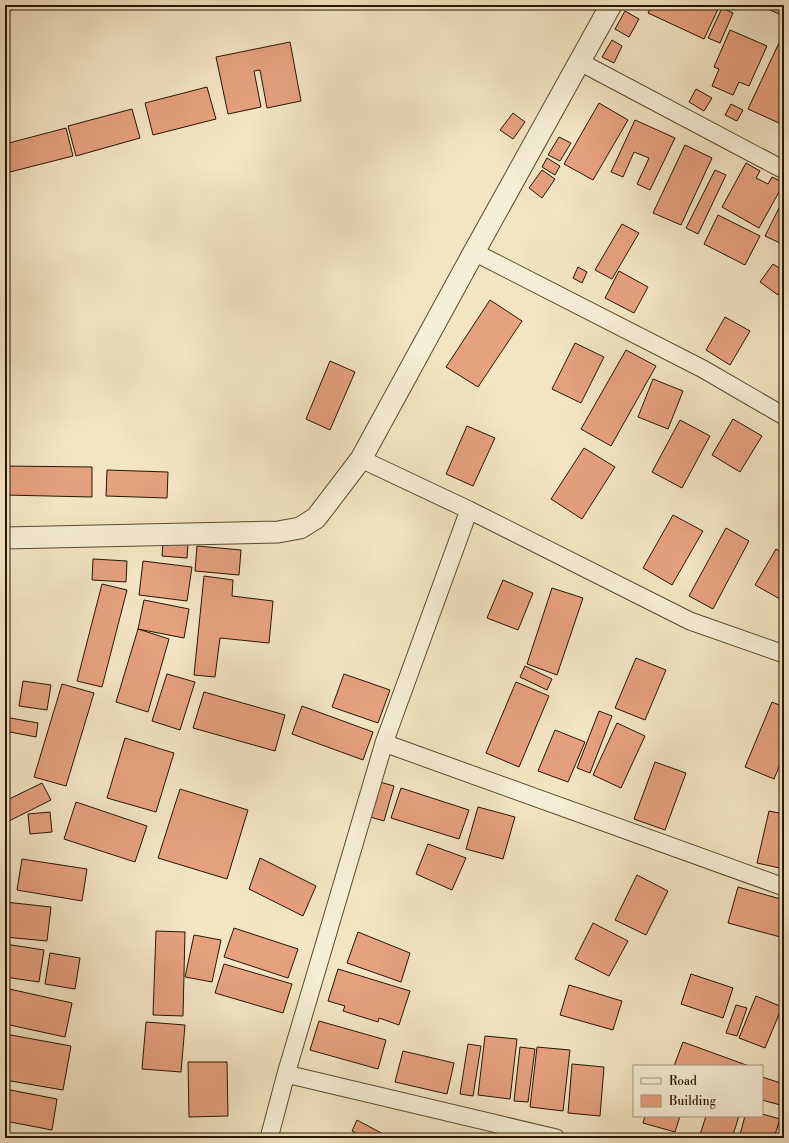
<svg xmlns="http://www.w3.org/2000/svg" width="789" height="1143" font-family="'Libre Bodoni',serif">
  <style>
    .building { fill: #e6a17f; stroke: #261600 }
    .lines { fill: none; stroke-linecap: round; stroke-linejoin: round }
    .minor-casing { stroke: #594a30; stroke-width: 19 }
    .tertiary-casing { stroke: #594a30; stroke-width: 23 }
    .minor { stroke: #f7eed7; stroke-width: 17 }
    .tertiary { stroke: #f7eed7; stroke-width: 21 }
  </style>
  <rect width="100%" height="100%" fill="#f3e5c2"/>
  <filter id="stains"><feTurbulence type="fractalNoise" baseFrequency=".005" numOctaves="4"/><feColorMatrix values="0 0 0 0 .2 0 0 0 0 .09 0 0 0 0 .02 0 0 0 .5 -.17"/></filter>
  <radialGradient id="worn" r=".72"><stop offset=".6" stop-color="#630" stop-opacity="0"/><stop offset="1" stop-color="#630" stop-opacity=".3"/></radialGradient>
  <path class="building" d="M652,5H709L718,9L704,39L648,13Z
    M758,5H784V16Z
    M722,8L733,13L720,43L708,38Z
    M625,11L639,19L629,37L615,29Z
    M730,30L767,46L749,86L739,82L733,95L712,86L719,69L714,67Z
    M612,40L622,46L614,63L602,57Z
    M290,42L301,101L267,108L260,70L254,71L261,107L228,114L216,57Z
    M779,43L784,46V112L779,123L748,109Z
    M207,87L216,119L153,135L145,103Z
    M696,89L712,98L704,111L689,102Z
    M599,103L628,120L593,180L564,164Z
    M731,104L743,110L737,121L725,115Z
    M132,109L140,138L76,156L68,126Z
    M513,113L525,122L513,139L500,130Z
    M635,120L675,138L650,190L637,184L649,158L634,152L623,177L611,172Z
    M66,128L73,156L6,173L5,144Z
    M559,137L571,143L560,161L548,155Z
    M685,145L712,158L681,225L653,213Z
    M547,158L560,166L555,175L542,167Z
    M746,163L760,171L756,178L768,184L772,177L784,183L759,228L722,207Z
    M542,170L555,179L542,198L529,188Z
    M715,170L726,175L698,234L686,228Z
    M784,198V245L765,236Z
    M718,215L760,236L745,265L704,244Z
    M622,224L639,233L612,279L595,270Z
    M773,264L784,271V286L778,295L760,282Z
    M578,267L587,272L582,283L573,278Z
    M619,271L648,287L634,313L605,298Z
    M490,300L522,321L478,387L446,367Z
    M725,317L750,331L730,365L706,350Z
    M575,343L604,357L581,403L552,389Z
    M626,350L656,366L611,446L581,429Z
    M330,361L355,372L330,430L306,419Z
    M653,379L683,391L668,429L638,417Z
    M733,419L762,436L740,472L712,455Z
    M680,420L710,436L682,488L652,472Z
    M467,426L495,438L473,486L446,474Z
    M584,448L615,467L582,519L551,499Z
    M5,466L92,467V497L5,495Z
    M107,470L168,472L167,498L106,496Z
    M673,515L703,531L672,585L643,568Z
    M726,528L749,541L713,609L689,596Z
    M163,542L188,544L187,558L162,556Z
    M197,546L241,550L239,575L195,571Z
    M776,549L784,554V592L780,599L755,585Z
    M93,559L127,561L126,582L92,580Z
    M143,561L192,567L187,601L139,595Z
    M204,576L233,580L232,596L273,601L269,643L220,638L215,677L194,675Z
    M503,580L533,593L518,630L487,618Z
    M102,584L127,590L102,687L77,681Z
    M552,588L583,598L557,675L527,664Z
    M144,600L189,609L184,638L138,629Z
    M138,629L169,639L148,712L116,702Z
    M636,658L666,670L645,720L615,708Z
    M525,666L552,679L547,690L520,677Z
    M167,674L195,682L180,730L152,721Z
    M344,674L390,690L378,723L332,707Z
    M23,681L51,685L47,710L19,706Z
    M516,682L549,696L519,767L486,753Z
    M62,684L94,693L66,786L34,777Z
    M204,692L285,715L275,751L193,728Z
    M772,702L784,707V755L774,779L745,767Z
    M302,706L373,732L363,760L292,734Z
    M599,711L612,716L590,773L577,768Z
    M5,717L38,723L36,737L5,731Z
    M617,723L645,736L621,788L593,775Z
    M555,730L585,742L568,782L538,771Z
    M125,738L174,753L156,812L107,798Z
    M655,762L686,773L665,830L634,819Z
    M380,782L394,786L384,821L370,817Z
    M42,783L51,800L5,823V801Z
    M401,788L469,810L459,839L391,818Z
    M180,789L248,810L227,879L158,858Z
    M76,802L147,826L135,862L64,839Z
    M478,807L515,817L503,859L466,849Z
    M769,811L784,814V869L757,863Z
    M50,812L52,832L30,834L28,814Z
    M428,844L466,858L452,890L416,874Z
    M260,858L316,886L303,916L249,889Z
    M22,859L87,869L82,901L17,890Z
    M637,875L668,891L646,935L615,920Z
    M738,887L784,900V938L728,923Z
    M5,902L51,907L47,941L5,937Z
    M593,923L628,941L609,976L575,959Z
    M234,928L298,949L288,978L224,957Z
    M156,931L185,932L183,1016L153,1015Z
    M358,932L410,953L401,982L347,963Z
    M194,935L221,940L212,982L185,977Z
    M5,944L44,950L39,982L5,977Z
    M50,953L80,958L75,989L45,984Z
    M224,964L292,984L283,1013L215,993Z
    M338,969L410,991L399,1025L379,1018L378,1022L343,1011L345,1006L328,1001Z
    M691,974L733,988L723,1018L681,1004Z
    M569,985L622,1001L613,1030L560,1015Z
    M5,988L72,1003L65,1037L5,1024Z
    M756,996L782,1007L765,1048L739,1038Z
    M736,1005L747,1008L737,1036L726,1033Z
    M319,1021L386,1040L378,1069L310,1050Z
    M146,1022L185,1025L181,1072L142,1069Z
    M5,1034L71,1046L63,1090L5,1080Z
    M485,1036L517,1039L510,1099L478,1095Z
    M683,1042L749,1066H674Z
    M468,1044L481,1046L473,1096L460,1094Z
    M520,1047L535,1049L528,1102L514,1101Z
    M537,1047L570,1050L563,1111L530,1107Z
    M403,1051L454,1063L447,1094L395,1082Z
    M188,1062H227L228,1116L189,1117Z
    M572,1064L604,1067L600,1116L568,1113Z
    M762,1077L784,1084V1106L762,1100Z
    M5,1089L57,1099L52,1130L5,1121Z
    M762,1114L780,1119L774,1138H739L745,1116H762Z
    M645,1116H680L675,1132L643,1123Z
    M706,1116H739L732,1138H699Z
    M357,1120L385,1135L383,1138H365L352,1131Z
    M176,1136L213,1137V1138H176Z"/>
  <g class="lines">
    <g class="minor-casing">
      <path id="minor" d="M580,62L784,170
        M474,252L703,369L784,416
        M361,459L469,510L690,621L784,654
        M384,743L784,887
        M286,1074L556,1138
        M269,1138L286,1074L384,743L469,510"/>
    </g>
    <g class="tertiary-casing">
      <path id="tertiary" d="M5,538L278,532L300,528L316,518L361,459L474,252L611,5"/>
    </g>
    <use href="#minor" class="minor"/>
    <use href="#tertiary" class="tertiary"/>
  </g>
  <rect width="789" height="1143" fill="none" stroke="#f3e5c2" stroke-width="20"/>
  <rect x="6" y="6" width="777" height="1131" fill="none" stroke="#261600" stroke-width="2"/>
  <rect x="10" y="10" width="769" height="1123" fill="none" stroke="#261600"/>
  <rect x="633" y="1065" width="130" height="52" fill="#f7eed7" stroke="#a39881"/>
  <rect x="641" y="1078" width="20" height="6" fill="#f7eed7" stroke="#a39881"/>
  <text x="669" y="1085" font-size="12" fill="#261600">Road</text>
  <rect x="641" y="1095" width="20" height="12" fill="#e6a17f" stroke="#a39881"/>
  <text x="669" y="1105" font-size="12" fill="#261600">Building</text>
  <rect width="100%" height="100%" filter="url(#stains)"/>
  <rect width="100%" height="100%" fill="url(#worn)"/>
</svg>
